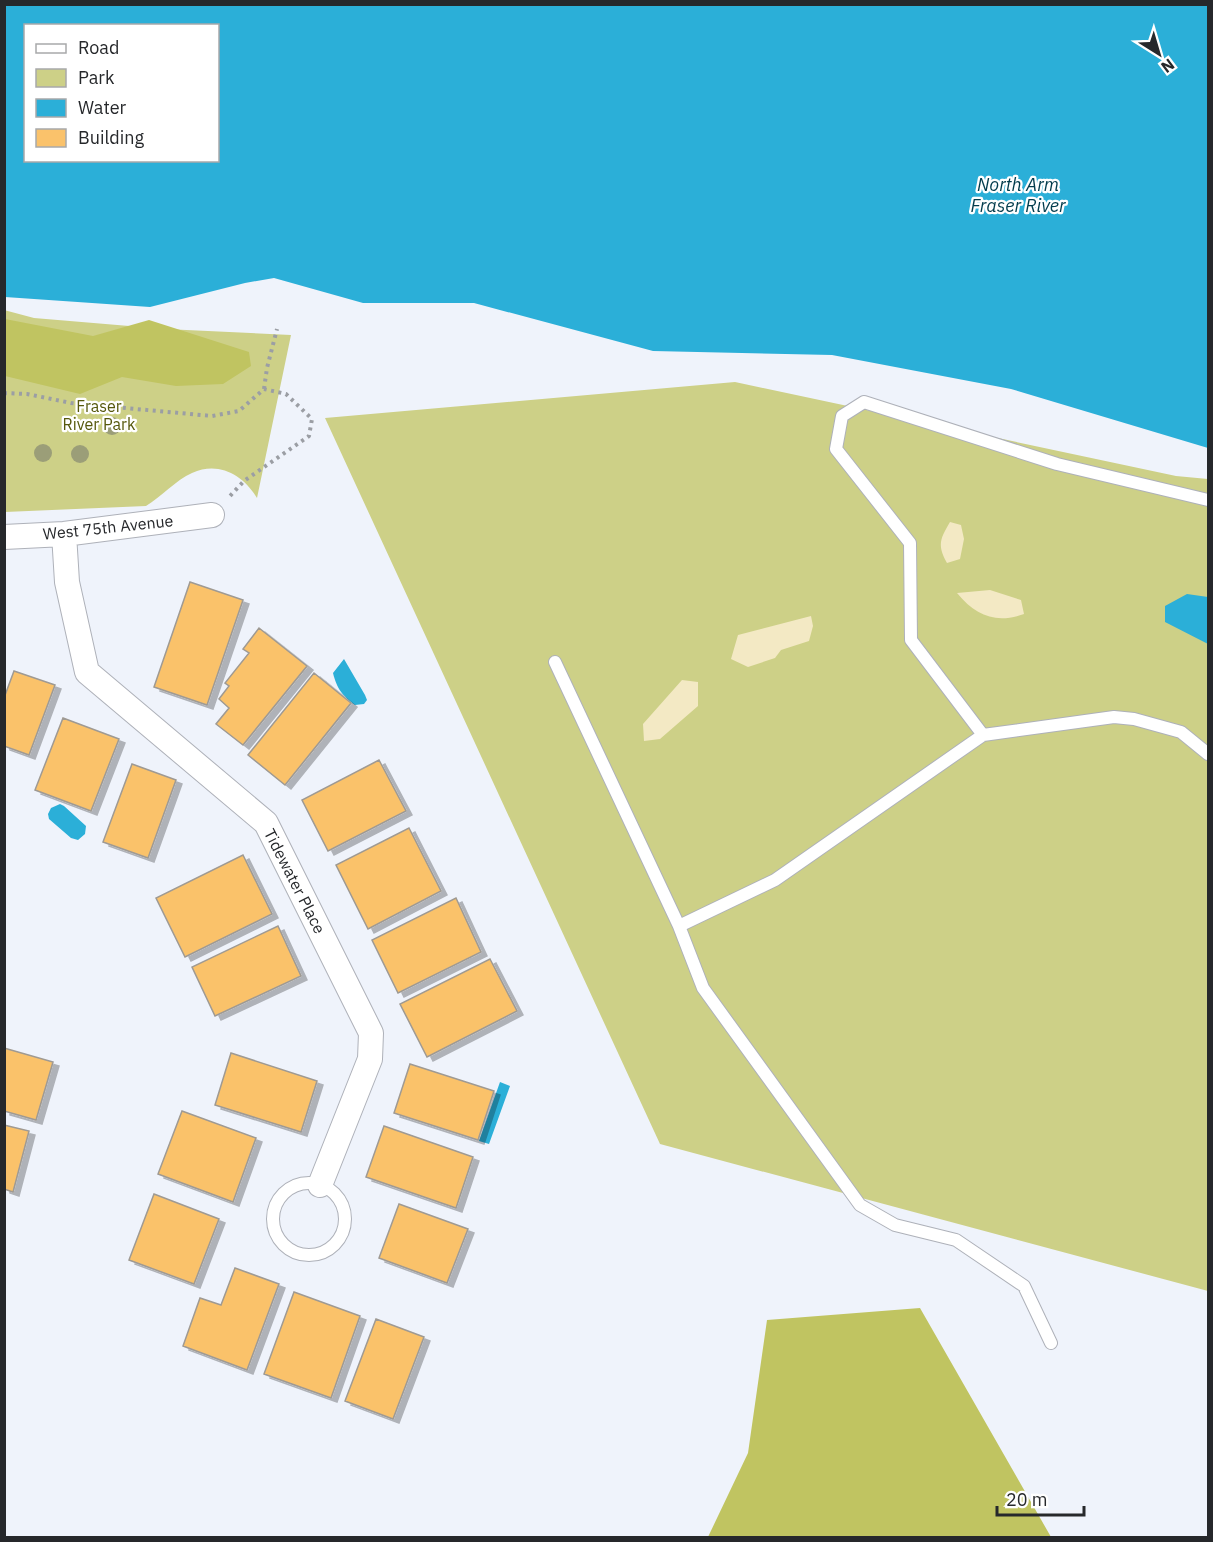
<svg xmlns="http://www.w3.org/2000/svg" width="1213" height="1542" font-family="'IBM Plex Sans',sans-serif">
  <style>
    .green { fill: #cdd087 }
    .forest { fill: #c0c461 }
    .sand { fill: #f3e9c4 }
    .water { fill: #2bafd8; fill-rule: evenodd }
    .building { fill: #fac26b; stroke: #9f9a93; stroke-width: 1.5; filter: url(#shadow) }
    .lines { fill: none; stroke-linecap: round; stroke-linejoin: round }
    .lane-casing { stroke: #aeb1b9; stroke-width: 14 }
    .street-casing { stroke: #aeb1b9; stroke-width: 26 }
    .path { stroke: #9b9ea4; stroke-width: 4; stroke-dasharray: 3 4.5; stroke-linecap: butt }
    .lane { stroke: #fff; stroke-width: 12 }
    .street { stroke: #fff; stroke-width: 24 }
    .tree { fill: #9b9e78 }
    .labels { text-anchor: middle; stroke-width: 4.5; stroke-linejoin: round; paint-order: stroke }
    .park-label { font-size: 16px; fill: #56580c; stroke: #fff }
    .street-label { font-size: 16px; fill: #26282b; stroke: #fff }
    .water-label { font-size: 18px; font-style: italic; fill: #023c4d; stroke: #fff }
  </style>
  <defs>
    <filter id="shadow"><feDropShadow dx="6" dy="4" stdDeviation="0" flood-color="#0004"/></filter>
  </defs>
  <rect width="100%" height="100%" fill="#eff3fb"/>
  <path class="green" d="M4,310L34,318L165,329L291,335L257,498C243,475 219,461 192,473C176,480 161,497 146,506L5,512Z
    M735,382L1176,476L1208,479V1291L660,1144L325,418Z"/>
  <path class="forest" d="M5,319L93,336L149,320L249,352L251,366L223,384L176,386L122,377L80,394L5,376Z
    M920,1308L1051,1537H708L748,1453L767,1320Z"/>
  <path class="sand" d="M950,522L961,525L964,539L960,559L947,563C937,545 940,539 950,522Z
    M990,590L1021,600L1024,614C996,624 976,616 957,593Z
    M811,616L813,626L809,641L781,650L775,658L748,667L731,659L738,635Z
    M682,680L698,682V706L660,739L644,741L643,724Z"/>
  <path class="water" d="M4,5H1208V448L1011,389L832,355L653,351L474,303H363L274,278L245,283L150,307L5,297ZM26,26H218V160H26Z
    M1187,594L1208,597V644L1165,622V606Z
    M344,659L365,695L367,700L364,704L355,705C342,695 337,689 333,673Z
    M60,804L64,806L86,826L85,834L78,840L71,838L49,819L48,814L51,808Z
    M500,1082L510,1086L489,1144L479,1141Z"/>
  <path class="building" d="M190,582L243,600L207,705L154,687Z
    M259,628L307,666L243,745L216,724L229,708L219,699L229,686L225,683L249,653L243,649Z
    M14,671L55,685L29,755L4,746V698Z
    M314,673L351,703L285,785L248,755Z
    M63,718L119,739L91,811L35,790Z
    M379,760L406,811L328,851L302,800Z
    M132,764L176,780L148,858L103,842Z
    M409,828L441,891L368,929L336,865Z
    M243,855L272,914L185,957L156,898Z
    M456,898L481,952L398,993L372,940Z
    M278,926L301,976L215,1016L192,967Z
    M490,959L517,1011L427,1057L400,1004Z
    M4,1048L53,1062L36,1120L4,1111Z
    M231,1053L317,1081L301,1132L215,1105Z
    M410,1064L494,1091L478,1140L394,1113Z
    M182,1111L256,1138L233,1202L158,1174Z
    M4,1125L29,1131L13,1192L4,1189Z
    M384,1126L473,1157L456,1208L366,1177Z
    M154,1194L219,1219L194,1284L129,1260Z
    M399,1204L468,1229L447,1283L379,1258Z
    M235,1268L279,1284L247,1370L183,1346L200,1298L221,1305Z
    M294,1292L360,1316L331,1398L264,1374Z
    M376,1319L424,1337L393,1419L345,1401Z"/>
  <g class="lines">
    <g class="lane-casing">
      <path id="lane" d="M555,662L679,926L703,988L860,1205L895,1225L956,1240L1024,1286L1051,1343
        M983,735L911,640L910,543L836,449L842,416L864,402L1057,464L1208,500
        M679,926L775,880L983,735L1114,717L1134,719L1181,732L1208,754
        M273 1219a36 36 0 1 1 72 0a36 36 0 1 1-72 0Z"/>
    </g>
    <g class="street-casing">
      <path id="street" d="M64,534L67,582L87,672L266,823L371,1033L370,1059L320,1185
        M4,537L64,534L212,515"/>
    </g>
    <path class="path" d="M264,389L267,368L277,329
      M4,393L27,394L71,403L212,416L239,411L264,389L286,394L312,419L309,436L244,481L229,497"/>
    <use href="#lane" class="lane"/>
    <use href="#street" class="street"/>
  </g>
  <g class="tree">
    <circle cx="112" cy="426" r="9"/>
    <circle cx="43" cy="453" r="9"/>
    <circle cx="80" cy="454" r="9"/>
  </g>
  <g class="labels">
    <g class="park-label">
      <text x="99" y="412">Fraser<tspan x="99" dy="18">River Park</tspan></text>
    </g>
    <g class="street-label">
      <text transform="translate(108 527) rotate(-6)" y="6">West 75th Avenue</text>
      <text transform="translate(295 881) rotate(63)" y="6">Tidewater Place</text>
    </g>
    <g class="water-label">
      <text x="1018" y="191">North Arm<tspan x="1018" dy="21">Fraser River</tspan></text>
    </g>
  </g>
  <rect width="1213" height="1542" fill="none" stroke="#26282b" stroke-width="12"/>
  <rect x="24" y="24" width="195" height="138" fill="#ffffff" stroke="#a8a9aa" stroke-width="1.5"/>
  <rect x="36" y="44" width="30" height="9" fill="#ffffff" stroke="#a8a9aa" stroke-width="1.5"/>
  <text x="78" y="54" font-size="18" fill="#26282b">Road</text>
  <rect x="36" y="69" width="30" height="18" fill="#cdd087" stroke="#a8a9aa" stroke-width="1.5"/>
  <text x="78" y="84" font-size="18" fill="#26282b">Park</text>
  <rect x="36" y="99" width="30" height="18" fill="#2bafd8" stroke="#a8a9aa" stroke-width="1.5"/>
  <text x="78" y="114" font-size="18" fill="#26282b">Water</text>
  <rect x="36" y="129" width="30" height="18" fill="#fac26b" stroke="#a8a9aa" stroke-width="1.5"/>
  <text x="78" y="144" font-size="18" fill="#26282b">Building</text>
  <g transform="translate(1159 54) rotate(143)" stroke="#ffffff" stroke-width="4.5" paint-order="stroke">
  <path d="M0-4.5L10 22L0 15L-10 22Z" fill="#26282b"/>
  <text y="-9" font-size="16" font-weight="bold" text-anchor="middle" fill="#26282b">N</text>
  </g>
  <path d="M997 1506v9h87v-9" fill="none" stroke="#26282b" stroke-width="3"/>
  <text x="1006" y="1506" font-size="18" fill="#26282b" stroke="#ffffff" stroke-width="4.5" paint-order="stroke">20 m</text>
</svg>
